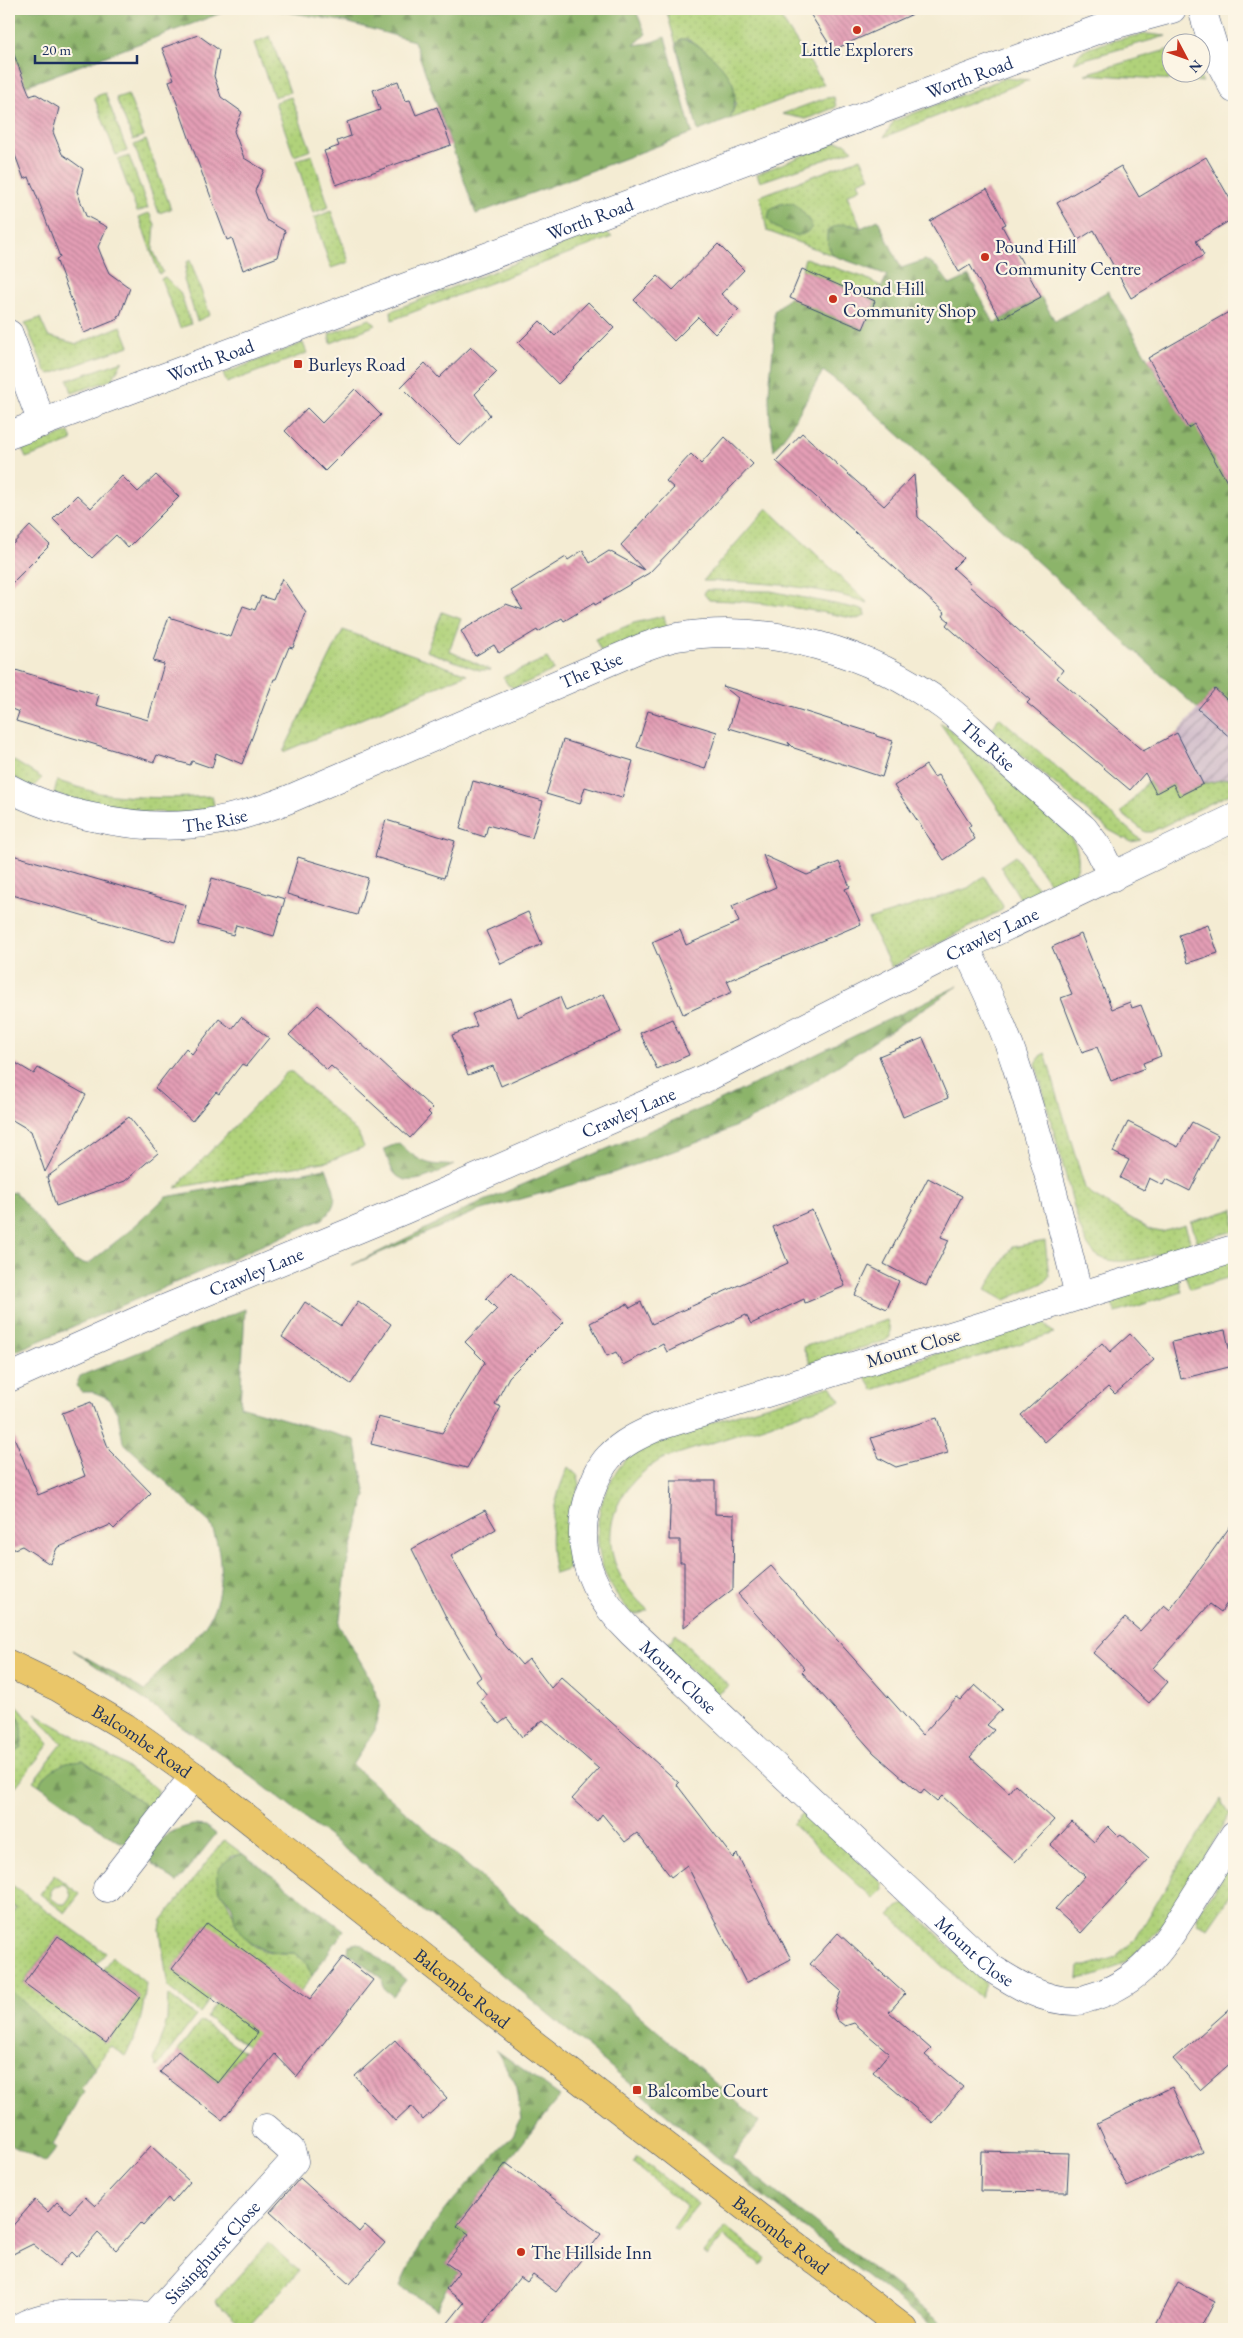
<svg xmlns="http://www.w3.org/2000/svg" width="1243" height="2338" font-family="'EB Garamond',serif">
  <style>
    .industrial { fill: url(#industrial-furrows) }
    .grass { fill: url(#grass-dots); stroke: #66806c; fill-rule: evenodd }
    .forest { fill: url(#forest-firs); stroke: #547264 }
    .building { fill: url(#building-back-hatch) }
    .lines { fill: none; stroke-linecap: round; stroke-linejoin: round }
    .minor-casing { stroke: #3c4b70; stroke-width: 29 }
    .major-casing { stroke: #3c4b70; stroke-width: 29 }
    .minor { stroke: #fff; stroke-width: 28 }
    .major { stroke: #eac669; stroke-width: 28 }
    .poi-dot { fill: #c8321e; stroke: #fcf5e5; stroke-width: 2 }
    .labels { text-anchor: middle; stroke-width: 4.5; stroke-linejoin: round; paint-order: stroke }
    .poi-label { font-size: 19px; fill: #1b2f5e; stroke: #fcf5e5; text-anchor: start }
    .street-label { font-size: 19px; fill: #1b2f5e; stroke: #fcf5e5 }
  </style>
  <defs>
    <pattern id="industrial-furrows" width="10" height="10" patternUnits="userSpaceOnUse" patternTransform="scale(1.25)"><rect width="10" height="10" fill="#d1bdcb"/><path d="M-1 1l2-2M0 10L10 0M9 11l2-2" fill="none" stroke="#a99aa8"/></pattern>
    <pattern id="grass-dots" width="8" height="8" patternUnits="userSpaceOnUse" patternTransform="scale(1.25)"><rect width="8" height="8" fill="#b0d27a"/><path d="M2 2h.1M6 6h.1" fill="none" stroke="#97b56c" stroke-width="1.8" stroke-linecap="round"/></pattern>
    <pattern id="forest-firs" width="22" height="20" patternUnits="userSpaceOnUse" patternTransform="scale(1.25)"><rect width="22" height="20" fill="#8cb46a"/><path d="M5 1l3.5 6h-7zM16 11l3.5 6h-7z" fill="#72935a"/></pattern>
    <pattern id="building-back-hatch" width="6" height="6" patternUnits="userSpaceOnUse" patternTransform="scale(1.25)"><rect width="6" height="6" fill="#e49eb5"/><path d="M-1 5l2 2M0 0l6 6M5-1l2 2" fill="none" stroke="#b88196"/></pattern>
  </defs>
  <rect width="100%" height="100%" fill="#fcf5e5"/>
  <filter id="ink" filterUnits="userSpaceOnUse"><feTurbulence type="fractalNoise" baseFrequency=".02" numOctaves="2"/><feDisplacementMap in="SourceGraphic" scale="10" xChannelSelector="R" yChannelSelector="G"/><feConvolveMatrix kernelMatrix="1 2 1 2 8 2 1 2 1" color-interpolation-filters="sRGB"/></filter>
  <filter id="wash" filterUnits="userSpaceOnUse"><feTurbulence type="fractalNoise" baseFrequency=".0096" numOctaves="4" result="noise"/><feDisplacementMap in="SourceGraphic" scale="20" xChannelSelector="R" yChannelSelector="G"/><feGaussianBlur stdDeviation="1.12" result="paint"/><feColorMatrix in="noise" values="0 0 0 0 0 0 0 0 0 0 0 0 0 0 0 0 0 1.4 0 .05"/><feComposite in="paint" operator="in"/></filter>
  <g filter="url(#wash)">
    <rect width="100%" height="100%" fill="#f4ecd3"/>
    <path class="industrial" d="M1215,689L1234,706V788L1228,778L1203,784L1179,796L1159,759L1176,734Z"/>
    <path class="grass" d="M666,9H775L824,84L730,119L736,103L723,69L697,44L687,39H680L676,45Z
      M1148,34L1166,36L1074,62C1076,59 1078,55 1081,52C1095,44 1131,36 1148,34Z
      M270,36L290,92L274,97L254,43Z
      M1170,49V72L1197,73L1203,82L1085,74Z
      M1005,78L1029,80L884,137L894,121Z
      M105,93L127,151L116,155L94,97Z
      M128,94L144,136L133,140L116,98Z
      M291,97L311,150L294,156L275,102Z
      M834,97L836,107L806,119L782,114L826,98Z
      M146,140L171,209L159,213L134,145Z
      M837,142L845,143L853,150L760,182L757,174Z
      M312,155L329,207L313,213L296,160Z
      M129,156L148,208L137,212L118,160Z
      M861,158L870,177L858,182L861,188L847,195L861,228L849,224L827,240L832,255L767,231L760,196Z
      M331,211L349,262L331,268L314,218Z
      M149,213L155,224L153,250L163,272L159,274L139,217Z
      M603,229L612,237L392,320L391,311Z
      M805,258L863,277L881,286L875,301L802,269Z
      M190,260L210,315L197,321L184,280L187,262Z
      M165,277L180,292L191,324L180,328L161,279Z
      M40,318L48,336L77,344L121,326L129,346L51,374L46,372L25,323Z
      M370,319L376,325L331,343L329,334Z
      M303,343L307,353L227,383L223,374Z
      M123,361L111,380L72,393L68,380Z
      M69,432L72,441L26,458L22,449Z
      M767,508L868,603C813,585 760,582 703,581Z
      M706,590L771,591L864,610L865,616L857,619C808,609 759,601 709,600L704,594Z
      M442,612L461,619L449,651L491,670H479L426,651Z
      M664,616L667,628L601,651L595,639L634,623Z
      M343,630L467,674L283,752Z
      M547,658L554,670L515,688L508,685L503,677Z
      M999,717L1141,840L1131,842L1109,830L992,730Z
      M940,723L945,725L1066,828C1076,843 1085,863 1071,879C1067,883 1058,885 1053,888Z
      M9,758L42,778L32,788L9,774Z
      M1229,778L1234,788V792L1151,832H1145L1121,813L1149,780L1156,793L1173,784L1179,796L1203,784Z
      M57,781C73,785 90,792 106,794C142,799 177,798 212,796L214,805L209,811L181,813L113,811L54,794Z
      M1015,856L1039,890L1038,894L1025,900L1020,898L1000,866Z
      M984,876L1003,906L1002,910L891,967L868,920L968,888Z
      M1045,1053L1085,1188L1092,1195L1151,1230L1162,1232L1185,1225L1191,1244C1166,1251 1115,1273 1094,1253C1086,1245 1083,1235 1079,1225L1036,1065L1040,1056Z
      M287,1072H292L358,1133L364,1147L329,1161L175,1188Z
      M1234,1209V1231L1197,1241L1191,1222Z
      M1045,1241L1049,1276L1045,1282L1005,1300L985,1290L1012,1247Z
      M1234,1258V1276L1190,1289L1184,1274Z
      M1178,1277L1182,1292L1116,1313L1108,1297Z
      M887,1320L890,1329V1337L885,1341L810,1363L803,1347Z
      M1041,1321L1054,1333L873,1390L865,1376Z
      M831,1386L841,1401L662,1459C600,1495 593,1562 648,1610L639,1614H632C608,1587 596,1563 598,1525C599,1501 611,1475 628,1457C648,1437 691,1429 719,1420C756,1409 794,1397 831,1386Z
      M568,1467L578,1476L580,1485L573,1501L571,1519L574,1556L572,1564L567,1570L555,1574C547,1535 552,1503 568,1467Z
      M675,1634L729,1686L717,1695L666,1647Z
      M9,1700L15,1703L49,1744L9,1795V1755L21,1747L14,1711L9,1706Z
      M35,1714L118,1761L158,1790L157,1801L151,1810L83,1760L45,1776L39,1785L33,1781L62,1744Z
      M1221,1799L1230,1814C1204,1857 1172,1919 1137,1953C1121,1968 1099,1975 1078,1979L1079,1966H1086L1113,1958L1135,1940L1182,1860Z
      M802,1814L811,1816L882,1883L883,1889L874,1899L792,1824Z
      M224,1840L243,1854L231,1856L219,1889C245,1925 235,1956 294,1953L305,1961L312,1976L257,2053L206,2017L217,2002L255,2030L207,1923L172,1969L211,1998L200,2013L168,1987L160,1930L162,1920Z
      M1234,1859V1890L1208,1928L1197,1923L1196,1917Z
      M54,1875L80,1894L65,1913L40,1894ZM62,1884L68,1887L71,1896L65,1904H59L51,1898V1891L55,1886Z
      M9,1883L106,1953L96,1964L58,1936L24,1982L106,2043L140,1997L103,1969L112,1957L146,1983C143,2012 140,2031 125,2056L110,2046L95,2068L84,2053L53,2031L11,1992L9,1988V1917L16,1908L9,1903Z
      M906,1904L982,1978L986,1985L980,1997L943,1966L890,1915L899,1906Z
      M168,1995L196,2016L157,2067L154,2060L167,2020Z
      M201,2021L243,2051L218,2083L178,2051Z
      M637,2157L698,2204L676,2231L672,2228L687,2207L633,2163Z
      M726,2227L766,2259L761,2265L724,2236L707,2256L703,2253Z
      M268,2243L299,2271L246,2329H230L237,2321L216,2301Z"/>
    <path class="forest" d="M9,9H232L9,92Z
      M270,9H635L646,34L634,45L649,43L665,37L692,133L476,214L414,41L346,22Z
      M680,39C698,39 727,68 733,84C737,96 734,108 730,119L698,131L676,45Z
      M793,203C800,208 810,220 812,227C801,242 786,233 773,226L768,218L770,209L780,204Z
      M878,220L901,268L925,260L938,268L950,285L969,276L994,323L1041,297L1055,321L1108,291L1188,427L1195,424L1234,492V706L1215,689L1198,709L853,393L823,371L789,430L774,450C771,432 769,415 769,396C770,367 776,340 774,311L790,297L863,329L887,275L832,255L827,240V231C839,222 847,223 861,228Z
      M958,986L774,1108L715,1136L610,1174L475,1212L352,1265L468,1208L717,1102Z
      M399,1143C419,1162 427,1166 454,1165C438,1172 406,1192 393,1171C389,1164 387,1156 384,1149Z
      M326,1168C334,1190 342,1201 323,1219L9,1354V1193L15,1192L74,1261L88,1264L128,1232L166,1197Z
      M245,1309L240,1406L355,1440L366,1495L347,1564L339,1626L365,1669L380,1702L375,1730L352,1765L694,2063L759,2122L732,2158L950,2329H936L764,2197L473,1950L350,1853L230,1760L73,1650L145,1691C150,1684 155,1676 162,1669C177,1653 198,1639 209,1619C225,1591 223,1551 210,1523L123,1442L118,1414L108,1398L93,1392H82L76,1386L80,1376Z
      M9,1706C23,1718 24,1729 21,1747L9,1755Z
      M83,1760L151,1810L126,1843L117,1841L39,1785C49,1768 64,1762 83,1760Z
      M193,1825L206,1826L216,1834L177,1883L153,1864L148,1855C162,1836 170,1830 193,1825Z
      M243,1854L344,1930L312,1976L305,1961L294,1953C270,1954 245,1947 235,1922C233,1917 234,1911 232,1907C229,1900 221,1895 219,1888C211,1869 227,1857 243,1854Z
      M357,1943L362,1944L406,1980L393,1996L384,1989L382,1978L348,1953L349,1945Z
      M9,1988L53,2031L84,2054L95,2068L81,2088L84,2091L53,2145L57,2148L45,2163L9,2144Z
      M496,2050L560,2096L457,2225L469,2234L446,2263L459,2272L446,2289L436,2309L400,2286C427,2222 467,2185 513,2135L521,2119L515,2083Z"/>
    <g id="blocks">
      <path class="building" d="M807,9H924L833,50Z
        M198,35L219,50L214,76L221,97L242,112L234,131L244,158L264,170L255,191L266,220L285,231L278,257L243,270L232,238L227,240L197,160L169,81L174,79L162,48Z
        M9,47H11L30,96L36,94L59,108L53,132L62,154L83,169L77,191L86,216L107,227L98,247L104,262L109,273L130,288L120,315L117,316L118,319L84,333L56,259L60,257L39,202L29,177L24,179L9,139Z
        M398,81L405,101L410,100L416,115L437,107L451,145L336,185L324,151L339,146L337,141L351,136L347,122L380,110L373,90Z
        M1206,157L1234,206V218L1196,241L1204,255L1131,298L1094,230L1078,240L1057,203L1121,166L1139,197Z
        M987,189L1006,224L1002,226L1041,297L1000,319L970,265L959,272L930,221Z
        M718,244L744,270L721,294L739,310L715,334L698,317L674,341L634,300L658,276L673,290Z
        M802,269L875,301L863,329L790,298Z
        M588,302L614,328L558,384L518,343L540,321L555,336Z
        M1234,309V494L1194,424L1188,428L1148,358Z
        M471,347L497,372L475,394L490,415L460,446L401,387L425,363L439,378Z
        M355,389L381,415L325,471L285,431L307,408L322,423Z
        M802,433L884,506L914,475L918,517L963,558L953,568L971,584L969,586L1063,670L1057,678L1143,751L1177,733L1203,784L1179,796L1173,784L1156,793L1145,773L1130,790L1027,703L1030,700L946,625L949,621L943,616L945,613L776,461Z
        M725,437L753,464L649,573L595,605L594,603L564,621L562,618L538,632L537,630L499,653L494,645L475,656L461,631L506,604L523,610L511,591L566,557L568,560L583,550L590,563L609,551L644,570L621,545L674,488L666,481L691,454L701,464Z
        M156,475L179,497L128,548L116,535L92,558L53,519L77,495L91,508L122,476L138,492Z
        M30,526L50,545L9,586V548Z
        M282,578L306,613L293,648L289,647L276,679H274L242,764L216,753L212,768L192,761L190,765L157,755L154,762L16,721L19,712L9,708V668L99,695L96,705L148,720L164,664L153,661L169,617L231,637L243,606L255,610L261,596L273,600Z
        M723,686L876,734V736L893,741L882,777L794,748L788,742L790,746L729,728L738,698Z
        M1215,689L1234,706V741L1198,709Z
        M648,711L717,732L705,769L637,747Z
        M563,740L633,761L622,798L585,787L580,804L546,794Z
        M926,765L934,777L938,775L971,825L968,827L975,839L944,860L894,786Z
        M473,781L543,801L532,838L488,825L485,837L460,829Z
        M386,820L455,841L444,878L375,857Z
        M9,854L186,905L175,942L9,894Z
        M763,855L807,875L839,862L850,887L845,889L861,924L727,981L732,992L683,1014L652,942L680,930L686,945L739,922L732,906L776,887Z
        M298,857L368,878L357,915L287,894Z
        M212,878L285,899L274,936L236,925L233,935L198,925Z
        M528,912L542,944L501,964L486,931Z
        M1208,925L1218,953L1188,963L1179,935Z
        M1081,934L1112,1009L1130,1002L1132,1008L1141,1005L1161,1056L1143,1063L1145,1068L1111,1081L1097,1047L1082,1052L1061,998L1072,994L1052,947Z
        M604,994L621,1032L501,1086L493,1066L468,1075L452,1035L477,1026L472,1014L511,998L518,1017L560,997L566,1011Z
        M318,1005L432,1108L428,1112L431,1115L410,1138L331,1066L327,1070L289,1035Z
        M241,1017L269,1038L246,1066L242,1064L219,1094L216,1092L192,1121L155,1088L186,1048L192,1054L219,1019L232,1029Z
        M672,1019L689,1055L657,1069L640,1033Z
        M923,1038L948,1098L903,1117L879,1056Z
        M9,1059L34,1074L38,1068L86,1095L45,1172L31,1131L9,1118Z
        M129,1117L158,1153L125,1181L56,1206L47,1177Z
        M1128,1122L1178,1147L1192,1122L1218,1135L1190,1191L1166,1179L1163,1185L1149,1178L1144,1190L1120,1178L1129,1160L1113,1152Z
        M928,1178L962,1196L941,1237L949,1240L926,1286L884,1264Z
        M812,1210L845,1286L805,1303L804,1299L751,1324L746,1315L667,1352L663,1344L623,1365L616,1352L607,1356L590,1323L627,1304L630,1308L641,1302L652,1324L788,1263L773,1227Z
        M869,1266L899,1281L887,1309L855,1295Z
        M511,1272L564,1322L509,1377L495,1404L501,1407L467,1468L371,1444L378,1417L442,1433L485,1362L465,1342L497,1309L486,1298Z
        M358,1301L391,1324L351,1384L282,1337L305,1302L341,1326Z
        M1225,1330L1233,1366L1181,1379L1172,1342Z
        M1130,1334L1154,1360L1115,1394L1108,1387L1045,1442L1021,1415L1102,1343L1110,1352Z
        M91,1402L109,1450L151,1493L114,1529L110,1525L57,1548L50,1564L22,1546L9,1551V1425L38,1495L85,1476L62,1413Z
        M937,1418L948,1453L896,1467L879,1458L871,1438Z
        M671,1481H715V1514L734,1515L733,1589L684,1627V1562H680V1540H669Z
        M485,1510L496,1529L451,1556L495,1634L522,1665L529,1659L551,1688L561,1677L679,1783L677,1785L733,1858L737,1854L791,1959L746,1983L687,1865L671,1877L637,1833L625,1842L602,1814L597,1821L572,1799L599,1769L543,1720L522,1737L507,1718L499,1724L480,1701L487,1695L476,1681L481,1677L449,1623L412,1549Z
        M1234,1521V1593L1221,1612L1210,1604L1153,1668L1168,1682L1149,1703L1093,1653L1125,1618L1140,1631L1164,1605L1170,1610Z
        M771,1566L922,1735L957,1697L961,1700L975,1685L1002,1709L987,1725L994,1730L970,1757L1009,1792L1015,1784L1054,1820L1015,1862L942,1796L937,1801L924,1790L921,1794L874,1753L802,1672L805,1669L738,1594Z
        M1072,1822L1094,1842L1108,1826L1118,1836L1121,1834L1149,1859L1081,1933L1055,1909L1085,1876L1051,1845Z
        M207,1923L310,1999L343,1957L373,1980L297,2077L275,2054L222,2120L160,2072L178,2051L218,2083L258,2033L172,1969Z
        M838,1933L905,1994L889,2012L931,2049L925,2055L963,2087L933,2123L873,2072L889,2053L854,2023L845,2026L837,2020L834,2011L841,1991L810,1964Z
        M58,1936L140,1997L106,2043L24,1983Z
        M1234,2005V2060L1200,2090L1173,2059Z
        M395,2040L447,2098L423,2120L411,2106L395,2121L355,2076Z
        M1172,2087L1203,2152L1127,2187L1097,2123Z
        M151,2146L190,2182L172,2203L168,2198L143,2226L140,2223L116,2250L98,2233L77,2257L72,2252L59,2266L33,2244L9,2256V2230L35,2200L48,2212L57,2202L70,2213L85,2197L95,2206Z
        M981,2151L1069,2153L1067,2192L980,2191Z
        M506,2163L601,2234L556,2292L533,2275L527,2282L520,2277L479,2329H443L464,2303L446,2289L459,2272L446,2263L469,2234L457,2226Z
        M300,2178L359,2232L365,2225L385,2243L349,2284L270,2212Z
        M1178,2282L1215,2301L1200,2329H1154Z"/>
    </g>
  </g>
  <g filter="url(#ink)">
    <use href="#blocks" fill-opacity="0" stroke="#3c4b70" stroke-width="1"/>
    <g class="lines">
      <g class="minor-casing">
        <g id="minor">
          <path d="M1202,9L1216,55L1234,89"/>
          <path d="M9,334L42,423"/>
          <path id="s1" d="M9,435L1044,49L1102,28L1172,9"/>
          <path id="s2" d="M9,788C35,802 63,811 92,817C165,833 217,827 287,800L641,648C653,644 665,639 677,637C770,622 870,651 945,707C962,720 977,735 993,749C1023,776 1054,802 1084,829L1099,849L1113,877"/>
          <path id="s3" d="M965,946C984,985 1003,1024 1016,1065C1041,1141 1060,1218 1079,1296L657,1427C639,1435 622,1443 609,1457C600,1466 595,1480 591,1491C570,1548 592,1594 632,1633L991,1968C1016,1984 1043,2001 1074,2001C1080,2002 1087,1998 1092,1997C1142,1982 1163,1947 1189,1906C1204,1882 1219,1859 1234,1835"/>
          <path d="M1079,1296L1234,1249"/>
          <path id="s4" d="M9,1378L157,1312L404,1210L708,1077L965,946L1234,818"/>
          <path d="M107,1888L194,1776"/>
          <path id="s5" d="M17,2329C53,2305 113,2316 154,2316L294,2161L291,2150L266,2128"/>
        </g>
      </g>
      <g class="major-casing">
        <g id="major">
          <path id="s6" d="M9,1664L59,1688L125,1727L194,1776L518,2032L904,2329"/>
        </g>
      </g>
      <use href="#minor" class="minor"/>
      <use href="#major" class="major"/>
    </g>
  </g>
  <g class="poi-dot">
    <circle cx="857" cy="30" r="5"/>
    <circle cx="985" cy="257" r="5"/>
    <circle cx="833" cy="299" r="5"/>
    <rect x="293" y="359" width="10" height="10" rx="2.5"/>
    <rect x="632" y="2085" width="10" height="10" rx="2.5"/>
    <circle cx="521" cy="2252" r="5"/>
  </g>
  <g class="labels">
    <g class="poi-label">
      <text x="857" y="56" text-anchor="middle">Little Explorers</text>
      <text x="995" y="253">Pound Hill<tspan x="995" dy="22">Community Centre</tspan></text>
      <text x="843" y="295">Pound Hill<tspan x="843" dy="22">Community Shop</tspan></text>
      <text x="308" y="371">Burleys Road</text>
      <text x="647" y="2097">Balcombe Court</text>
      <text x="531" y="2259">The Hillside Inn</text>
    </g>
    <g class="street-label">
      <text dy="7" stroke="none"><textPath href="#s1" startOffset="1025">Worth Road</textPath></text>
      <text dy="7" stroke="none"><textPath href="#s1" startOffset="620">Worth Road</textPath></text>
      <text dy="7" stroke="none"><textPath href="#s1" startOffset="215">Worth Road</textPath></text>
      <text dy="7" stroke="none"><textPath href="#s2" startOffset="618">The Rise</textPath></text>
      <text dy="7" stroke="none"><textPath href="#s2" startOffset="1052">The Rise</textPath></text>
      <text dy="7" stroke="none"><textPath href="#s2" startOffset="212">The Rise</textPath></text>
      <text dy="7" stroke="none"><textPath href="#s4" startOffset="1079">Crawley Lane</textPath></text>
      <text dy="7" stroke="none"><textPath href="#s4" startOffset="674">Crawley Lane</textPath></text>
      <text dy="7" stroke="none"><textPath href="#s4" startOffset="269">Crawley Lane</textPath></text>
      <text transform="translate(913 1347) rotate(-17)" y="7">Mount Close</text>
      <text dy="7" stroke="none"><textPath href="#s3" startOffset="1128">Mount Close</textPath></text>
      <text dy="7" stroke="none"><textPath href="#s6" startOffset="154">Balcombe Road</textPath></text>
      <text dy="7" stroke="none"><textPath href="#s3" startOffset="1532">Mount Close</textPath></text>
      <text dy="7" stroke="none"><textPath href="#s6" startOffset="559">Balcombe Road</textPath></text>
      <text dy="7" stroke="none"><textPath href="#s6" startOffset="962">Balcombe Road</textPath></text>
      <text dy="7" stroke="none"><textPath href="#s5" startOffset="226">Sissinghurst Close</textPath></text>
    </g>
  </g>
  <rect width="1243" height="2338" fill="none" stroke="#fcf5e5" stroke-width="30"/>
  <g transform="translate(1186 58) rotate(131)"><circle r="24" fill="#fcf5e5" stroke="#a2a6af"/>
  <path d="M0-4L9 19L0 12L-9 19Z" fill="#c8321e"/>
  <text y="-8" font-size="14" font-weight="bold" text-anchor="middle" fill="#1b2f5e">N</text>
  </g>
  <path d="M35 55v8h102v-8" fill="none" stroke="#1b2f5e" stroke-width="2.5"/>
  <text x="42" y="55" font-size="15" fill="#1b2f5e" stroke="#fcf5e5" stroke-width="4" paint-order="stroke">20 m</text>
</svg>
